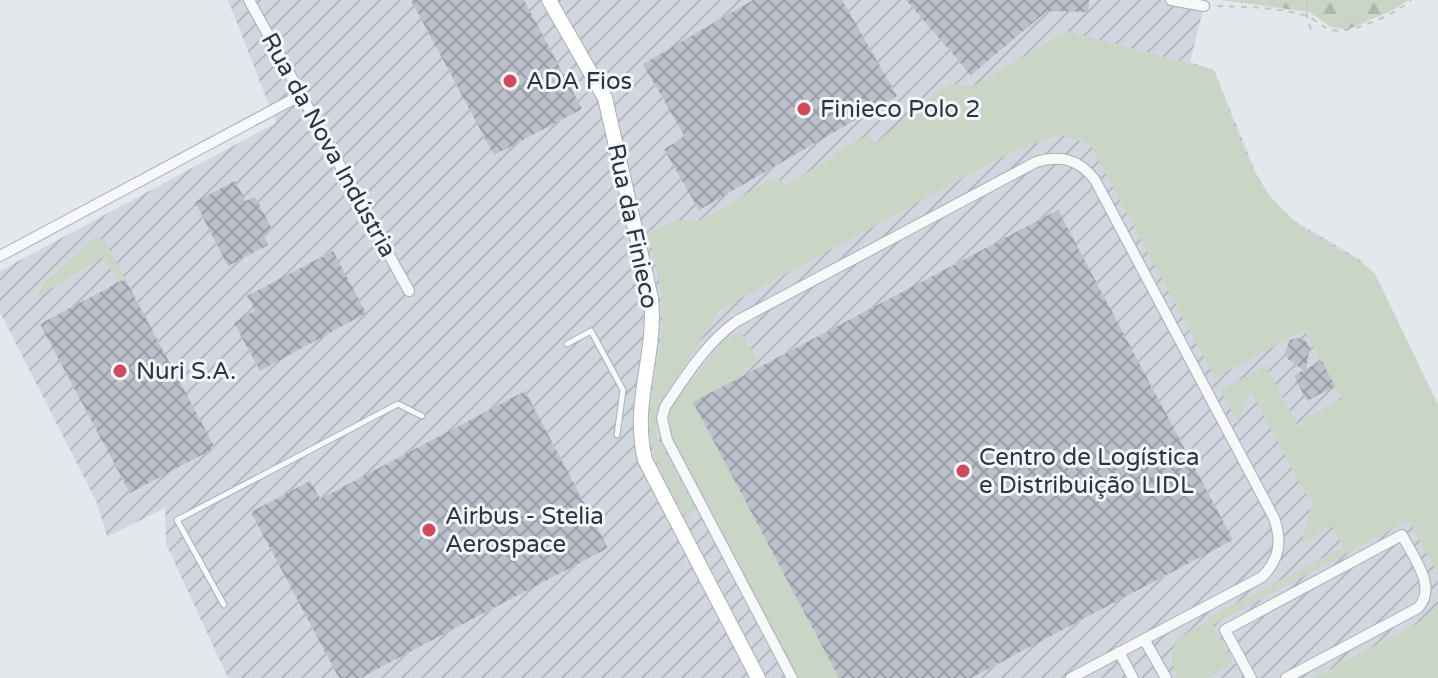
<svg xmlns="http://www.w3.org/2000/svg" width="1438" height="678" font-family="'Varela Round',sans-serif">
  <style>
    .industrial { fill: url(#industrial-furrows) }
    .green { fill: #c9d6c5 }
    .forest { fill: url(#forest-firs) }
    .building { fill: url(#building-cross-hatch) }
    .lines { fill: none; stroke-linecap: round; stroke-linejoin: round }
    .lane-casing { stroke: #a9aeb7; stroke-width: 7 }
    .street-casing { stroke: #a9aeb7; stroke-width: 12 }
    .secondary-casing { stroke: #a9aeb7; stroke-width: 16 }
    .path { stroke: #c2c5cb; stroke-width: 2; stroke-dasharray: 6 6; stroke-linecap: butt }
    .lane { stroke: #f7f8fa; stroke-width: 5 }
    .street { stroke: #f7f8fa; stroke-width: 10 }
    .secondary { stroke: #fff; stroke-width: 14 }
    .poi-dot { fill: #d1495b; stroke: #f4f6f9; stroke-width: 3 }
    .labels { text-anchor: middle; stroke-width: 6; stroke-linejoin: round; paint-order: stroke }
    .poi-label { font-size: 24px; fill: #2b3445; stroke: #f4f6f9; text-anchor: start }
    .street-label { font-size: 24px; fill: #2b3445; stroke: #f4f6f9 }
  </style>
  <defs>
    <pattern id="industrial-furrows" width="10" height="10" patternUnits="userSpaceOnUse" patternTransform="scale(2)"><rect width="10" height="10" fill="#d2d6de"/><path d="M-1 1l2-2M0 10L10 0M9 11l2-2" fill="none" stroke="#b4b8c0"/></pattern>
    <pattern id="forest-firs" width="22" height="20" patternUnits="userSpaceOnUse" patternTransform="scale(2)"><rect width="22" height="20" fill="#c9d6c5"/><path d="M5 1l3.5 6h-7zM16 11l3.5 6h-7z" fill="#adb8ab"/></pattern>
    <pattern id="building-cross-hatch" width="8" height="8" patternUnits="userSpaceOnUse" patternTransform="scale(2)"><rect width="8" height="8" fill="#bbc0ca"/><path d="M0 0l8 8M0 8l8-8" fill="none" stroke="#989da6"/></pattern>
  </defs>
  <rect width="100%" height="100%" fill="#e4e7ec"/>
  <path class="industrial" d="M228,0H1171L1204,6L1190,62L1214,70L1256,173L1269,195L1293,220L1359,259L1375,274L1438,405V678H228L166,544L165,508L107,537L97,503L0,312V271L276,123Z"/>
  <path class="green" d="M1067,31L1214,70C1234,121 1249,185 1293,220C1319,241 1350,252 1375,274L1438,405V574L1409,520L1213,625L1233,664L1206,678H1178C1160,644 1183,635 1209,621L1208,618L1343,547L1332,526L1301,544L1313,498L1307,496L1250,390L1238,423L1220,390L1266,366L1299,427L1304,424L1302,420L1342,399L1304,330L1215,378L1090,144L1059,134L1002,157L719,310L656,413L657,437L696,510L685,516C676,499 663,480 657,462C640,416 661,363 662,316C663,288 653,258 648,231L680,220L694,222L705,219L774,177L786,185L835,156L834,153L868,135L876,143L942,88L957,84L972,87Z
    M98,238L105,241L125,279L118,282L104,257L37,297L43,284L93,239Z
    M741,332L758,361L744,369L747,374L693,403L839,678H799L668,428L670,410L679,396L723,341Z
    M1438,604V678H1314L1425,619Z"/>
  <path class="forest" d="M1220,0H1409L1393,10L1347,30L1331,27L1309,12Z"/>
  <path class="building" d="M411,0H524L582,109L494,155Z
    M753,0H842L897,96L699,210L664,149L685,137L643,64Z
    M906,0H1089L1088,12L1047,11L971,75Z
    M235,181L246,201L255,197L272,229L263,234L268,245L228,266L195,202Z
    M1058,210L1233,540L971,678H839L693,402Z
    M333,251L366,313L260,371L234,323L255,310L247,296Z
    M125,279L215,448L130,493L40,324Z
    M1297,338L1305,340L1310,347L1306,369L1322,361L1335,386L1307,401L1294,376L1303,370L1288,359L1285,352L1290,340Z
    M525,391L608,548L360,678H339L251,512L310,481L320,499Z"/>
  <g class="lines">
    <g class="lane-casing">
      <path id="lane" d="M567,344L591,331L623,390L617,435
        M224,605L177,520L398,404L422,416"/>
    </g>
    <g class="street-casing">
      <path id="street" d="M249,0L409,291
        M1171,0L1204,6
        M0,256L301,95
        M1144,639L1166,678
        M1119,652L1133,678
        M792,678L667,440L662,418L665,407C685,377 707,342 737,321L1036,162C1061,155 1079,159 1095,180L1274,518C1282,541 1280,559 1262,577L1071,678
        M1251,678L1225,630L1402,535C1413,557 1438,587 1418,608L1286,678"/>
    </g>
    <g class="secondary-casing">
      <path id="secondary" d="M549,0L605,98L651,298C657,356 631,401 645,460L758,678"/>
    </g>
    <path class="path" d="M1307,0V16L1312,33
      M1217,6C1246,7 1276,7 1304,15C1314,18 1322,27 1331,30C1350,35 1398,13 1411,0"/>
    <use href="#lane" class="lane"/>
    <use href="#street" class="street"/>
    <use href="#secondary" class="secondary"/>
  </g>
  <g class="poi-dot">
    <circle cx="510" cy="81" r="8"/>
    <circle cx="804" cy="109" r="8"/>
    <circle cx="120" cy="371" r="8"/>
    <circle cx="963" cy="471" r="8"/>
    <circle cx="429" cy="530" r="8"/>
  </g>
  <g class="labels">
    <g class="poi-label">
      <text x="526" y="89">ADA Fios</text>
      <text x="820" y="117">Finieco Polo 2</text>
      <text x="136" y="379">Nuri S.A.</text>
      <text x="979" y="465">Centro de Logística<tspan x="979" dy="28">e Distribuição LIDL</tspan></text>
      <text x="445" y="524">Airbus - Stelia<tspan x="445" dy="28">Aerospace</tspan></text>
    </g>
    <g class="street-label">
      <text transform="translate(329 145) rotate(61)" y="8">Rua da Nova Indústria</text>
      <text transform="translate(633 226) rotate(78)" y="8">Rua da Finieco</text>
    </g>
  </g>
</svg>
